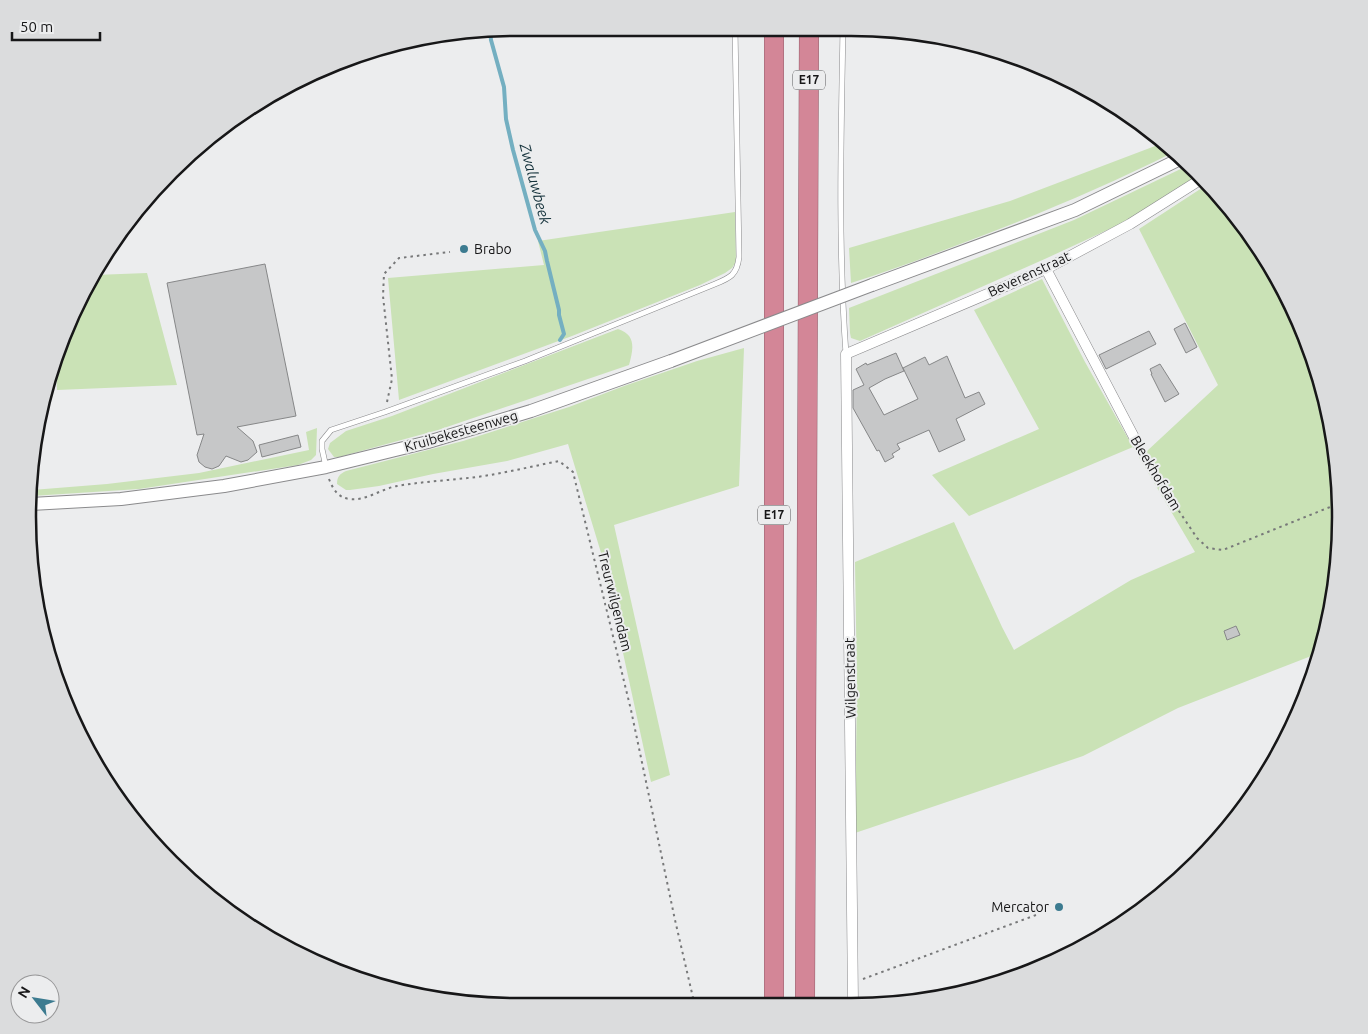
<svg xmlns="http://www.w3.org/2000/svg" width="1368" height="1034" font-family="Ubuntu,sans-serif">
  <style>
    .green { fill: #cae2b6 }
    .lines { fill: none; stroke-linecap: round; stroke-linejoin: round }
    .stream { stroke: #74afc1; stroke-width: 4 }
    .building { fill: #c6c7c8; stroke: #868788 }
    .service-casing { stroke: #8a8a8c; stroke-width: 6 }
    .minor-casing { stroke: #8a8a8c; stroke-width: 11 }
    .tertiary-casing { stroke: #8a8a8c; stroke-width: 14 }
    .motorway-casing { stroke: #915f6b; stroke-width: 20 }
    .path { stroke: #777879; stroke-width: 2; stroke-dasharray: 2.5 4; stroke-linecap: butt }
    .service { stroke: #fff; stroke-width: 5 }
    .minor { stroke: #fff; stroke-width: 10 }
    .tertiary { stroke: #fff; stroke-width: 12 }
    .motorway { stroke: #d38697; stroke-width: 19 }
    .tertiary-bridge-casing { stroke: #8a8a8c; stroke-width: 14; stroke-linecap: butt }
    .tertiary-bridge { stroke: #fff; stroke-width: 12 }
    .poi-dot { fill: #3c7b90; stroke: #ecedee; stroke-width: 2 }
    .labels { text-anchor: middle; stroke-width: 4; stroke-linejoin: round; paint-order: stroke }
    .shield { fill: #ecedee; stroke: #575758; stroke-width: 1 }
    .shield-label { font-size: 12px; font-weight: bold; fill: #171718 }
    .poi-label { font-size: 14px; fill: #171718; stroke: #ecedee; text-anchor: start }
    .street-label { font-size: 14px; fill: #171718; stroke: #ecedee }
    .water-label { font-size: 15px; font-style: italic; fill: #16333c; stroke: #ecedee }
    .rim { fill: none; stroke: #171718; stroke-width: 2.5 }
  </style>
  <rect width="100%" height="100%" fill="#ecedee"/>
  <path class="green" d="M1163,143L1174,152C1102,188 1030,218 955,246C921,259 886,272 851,283L849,248L1010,201Z
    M1189,165L1200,175L1162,200L1116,226L1047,258L860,341L851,338L850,333L849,308L1074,220Z
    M1208,184L1258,245L1303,329L1331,421L1340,517L1331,612L1319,653L1178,708L1083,756L855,833L857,686L855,562L954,522L1002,627L1014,650L1131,580L1195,552L1133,447L969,516L932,475L1039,429L974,310L1042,279L1085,362L1133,447L1147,451L1218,385L1139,229Z
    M735,212L736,262L732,268L725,273L700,285L572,336L399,400L388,278L544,265L538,241Z
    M147,273L177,385L57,390L56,367L78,300L95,275Z
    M618,329C637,335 633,350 629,365L438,430L339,457H334L328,449L330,443L346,431L392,416Z
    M744,348L739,486L614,525L670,775L651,782L602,556L568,444L507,461L433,474L379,486L350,490H346L337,484C337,476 340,474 346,471L463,441L569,407L624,386L697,361Z
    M317,428L316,455L311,460L298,465L139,489L32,496V490L107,484L199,473L309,450L306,432Z"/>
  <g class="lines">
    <path class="stream" d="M490,31L491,40L504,87L506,119L513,150L535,230L545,251L547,261L559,310V315L564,334L560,340"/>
  </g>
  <path class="building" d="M265,264L296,416L237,427L253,441L257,452L248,460L241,462L226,456L219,466L212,469L205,467L199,462L197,455L204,434L197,435L167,283Z
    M1185,323L1197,347L1186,353L1174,329Z
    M1149,331L1156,344L1106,369L1099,355Z
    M896,353L904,371L885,379L869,388L884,415L918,399L903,368L925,357L929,365L947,356L965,398L979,392L985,404L956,419L965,440L939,452L929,430L897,444L900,449L892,454L894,457L885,462L879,450L877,451L853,408V390L864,385L856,369L866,363L867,365Z
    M1160,364L1179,394L1165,402L1151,374H1152L1150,369Z
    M298,435L301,447L262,457L259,445Z
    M1236,626L1240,635L1227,640L1224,631Z"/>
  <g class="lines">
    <g class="service-casing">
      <path id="service" d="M843,28C841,137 838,245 846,354
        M326,467L322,449V441L331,430L385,412L525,361L715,284C730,278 737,275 739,257L735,28"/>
    </g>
    <g class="minor-casing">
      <path id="minor" d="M1046,269L1136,441
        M853,1002L846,354L1046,269L1130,224L1203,178"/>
    </g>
    <g class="tertiary-casing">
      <path id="tertiary" d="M872,285L1075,210L1182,158
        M31,504L121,499L224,486L326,467L428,442L531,411L671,361"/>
    </g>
    <g class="motorway-casing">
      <path id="motorway" d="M774,1002V28
        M805,1002L809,28"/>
    </g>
    <path class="path" d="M387,402L392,379L383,296L384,274L399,258L450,252
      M1141,450L1169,496L1197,538L1208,548L1223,550L1330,507L1339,506
      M329,479C333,489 338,498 350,499C366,501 381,489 397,486C426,481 455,480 484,476C509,472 534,466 559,461L573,472L631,710L675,920L694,1002
      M863,979L1036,915"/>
    <use href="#service" class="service"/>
    <use href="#minor" class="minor"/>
    <use href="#tertiary" class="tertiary"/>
    <use href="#motorway" class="motorway"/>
    <g class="tertiary-bridge-casing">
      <path id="tertiary-bridge" d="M671,361L872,285"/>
    </g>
    <use href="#tertiary-bridge" class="tertiary-bridge"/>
  </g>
  <g class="poi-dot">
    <circle cx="464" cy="249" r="5"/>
    <circle cx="1059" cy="907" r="5"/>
  </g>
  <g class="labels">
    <g class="shield">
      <rect x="793" y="70.5" width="32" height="19" rx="4"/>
      <rect x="758" y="505.5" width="32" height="19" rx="4"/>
    </g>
    <g class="shield-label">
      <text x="809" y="84">E17</text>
      <text x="774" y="519">E17</text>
    </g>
    <g class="poi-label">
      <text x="474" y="254">Brabo</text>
      <text x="1049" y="912" text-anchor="end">Mercator</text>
    </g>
    <g class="street-label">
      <text transform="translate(1029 274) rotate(-25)" y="5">Beverenstraat</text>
      <text transform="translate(461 431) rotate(-16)" y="5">Kruibekesteenweg</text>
      <text transform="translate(1156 473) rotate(59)" y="5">Bleekhofdam</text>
      <text transform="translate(615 601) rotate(76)" y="5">Treurwilgendam</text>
      <text transform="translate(850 678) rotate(-91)" y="5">Wilgenstraat</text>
    </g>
    <g class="water-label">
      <text transform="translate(535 184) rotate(75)" y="5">Zwaluwbeek</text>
    </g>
  </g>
  <path d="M0 0H1368V1034H0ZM517 36H851A481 481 0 0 1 1332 517V517A481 481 0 0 1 851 998H517A481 481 0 0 1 36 517V517A481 481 0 0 1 517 36Z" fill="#dbdcdd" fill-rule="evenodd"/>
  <path class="rim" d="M517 36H851A481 481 0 0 1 1332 517V517A481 481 0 0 1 851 998H517A481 481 0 0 1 36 517V517A481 481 0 0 1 517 36Z"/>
  <g transform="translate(35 999) rotate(301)"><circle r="24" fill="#ecedee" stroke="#979798"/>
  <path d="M0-4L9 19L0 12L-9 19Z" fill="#3c7b90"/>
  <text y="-8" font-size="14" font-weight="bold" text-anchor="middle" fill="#171718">N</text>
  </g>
  <path d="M12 32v8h88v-8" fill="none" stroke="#171718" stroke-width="2.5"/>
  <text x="20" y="32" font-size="15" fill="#171718" stroke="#ecedee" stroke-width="4" paint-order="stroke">50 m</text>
</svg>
